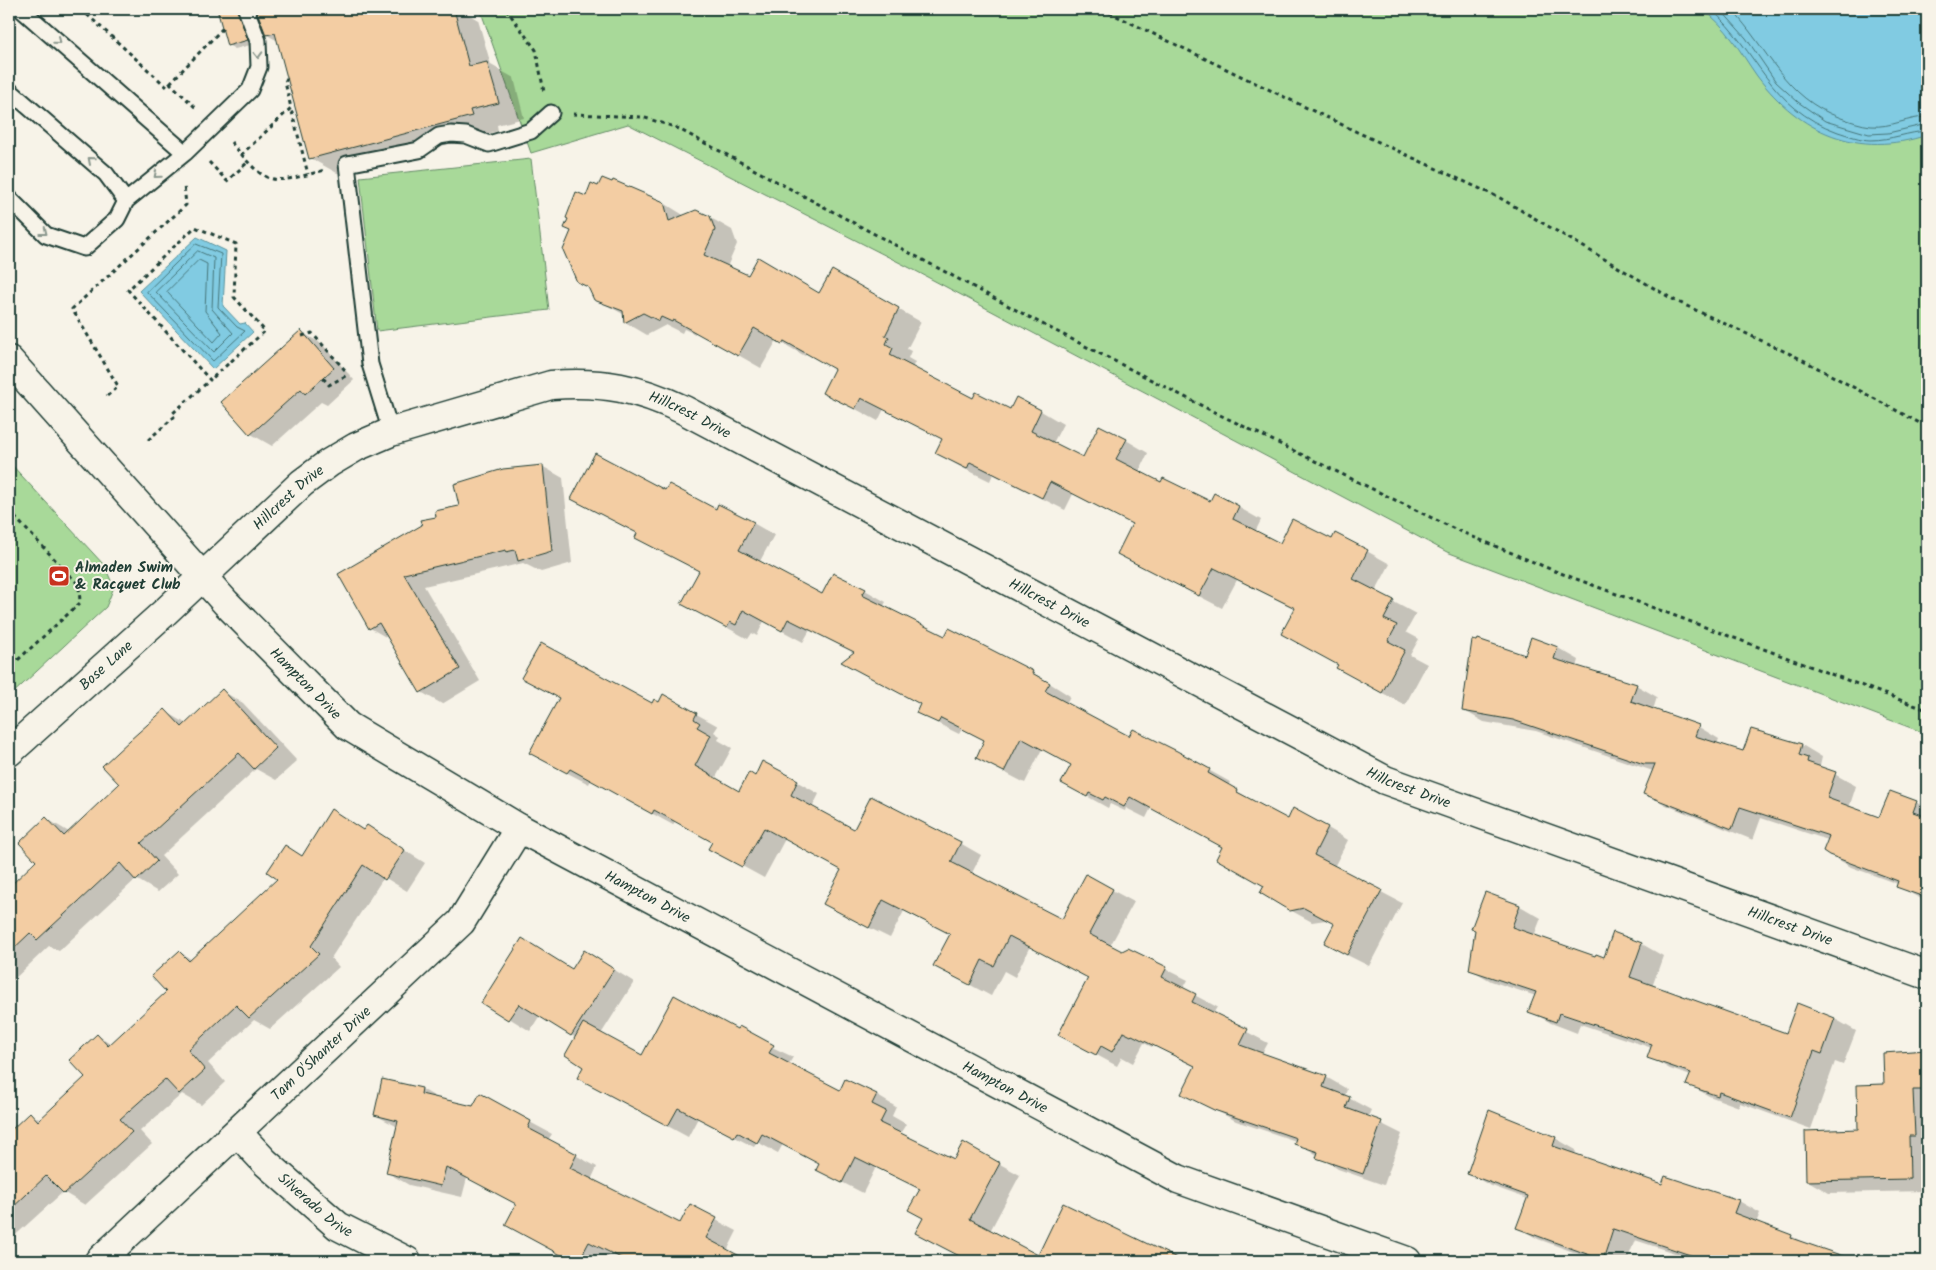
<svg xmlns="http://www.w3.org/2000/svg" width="1936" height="1270" font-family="Kalam,sans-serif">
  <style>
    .green { fill: #a8d999; stroke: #648b66 }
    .water { fill: #81cbe2; stroke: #5a929c }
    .shadow { fill: #0003 }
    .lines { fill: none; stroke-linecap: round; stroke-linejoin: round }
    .shore { stroke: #46767a; stroke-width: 1 }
    .building { fill: #f3cda3; stroke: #1f3d34 }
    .lane-casing { stroke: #1f3d34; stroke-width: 19 }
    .street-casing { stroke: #1f3d34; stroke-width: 31 }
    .path { stroke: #1f3d34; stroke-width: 3; stroke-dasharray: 4 4; stroke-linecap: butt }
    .lane { stroke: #f7f3e8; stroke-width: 15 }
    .street { stroke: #f7f3e8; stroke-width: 28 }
    .oneway { stroke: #8b988e }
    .labels { text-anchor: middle; stroke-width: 4; stroke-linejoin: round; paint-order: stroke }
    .street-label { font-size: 15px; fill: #1f3d34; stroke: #f7f3e8 }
    .poi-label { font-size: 15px; font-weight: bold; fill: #1f3d34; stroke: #f7f3e8; text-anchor: start }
  </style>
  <rect width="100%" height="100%" fill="#f7f3e8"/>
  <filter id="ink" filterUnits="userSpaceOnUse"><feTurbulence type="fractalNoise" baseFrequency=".02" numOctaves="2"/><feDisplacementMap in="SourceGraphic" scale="10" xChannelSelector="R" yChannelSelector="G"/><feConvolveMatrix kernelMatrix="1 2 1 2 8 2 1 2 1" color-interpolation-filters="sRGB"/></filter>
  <g filter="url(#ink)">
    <path class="green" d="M480,9H1927V734L1447,552L914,270L628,124L531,153Z
      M531,159L549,310L377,331L360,177Z
      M9,462L104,565L114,587L106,607L9,697Z"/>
    <path class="water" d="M1702,9H1927V135C1858,158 1800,133 1757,76C1740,52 1727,26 1702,9Z
      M197,237L226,251L223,306L240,324L245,323L253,332L213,369L139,291Z"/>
    <path class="shadow" d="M245,9L254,44L235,49L228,45L219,10Z
      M257,9H460L478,20L491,65L514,78L524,118L497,125L498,131L337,173L310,158L278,41L267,35Z
      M599,188L664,203L685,216L709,217L732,230L737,244L727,267L748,276L820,294L832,272L921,322L907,349L911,351L908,358L915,362L912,368L973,400L1010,411L1016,398L1041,411L1063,424L1053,443L1083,459L1126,440L1148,453L1139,472L1210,502L1238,507L1261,520L1255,532L1281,545L1332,541L1336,534L1390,564L1375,592L1416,614L1406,632L1419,639L1410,655L1427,664L1405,705L1360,681L1339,665L1296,609L1237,580L1222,608L1141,566L1133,524L1073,494L1065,510L993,474L990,481L959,466L937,453L943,439L884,409L878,421L824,392L836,369L807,352L805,356L777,340L761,368L696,331L695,334L684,329L682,333L666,325L647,335L625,322V315L595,299L586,198Z
      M301,332L322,344L354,380L327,405L321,402L272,446L251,434Z
      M542,466L563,478L572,563L541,572L523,563L424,586L480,681L442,704L421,692L391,640L370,628L438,518Z
      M666,491L753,523L774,535L759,563L823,596L865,590L886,602L883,607L945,638L950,629L1032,672L1070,696L1066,704L1129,738L1176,752L1230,782L1228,786L1288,821L1328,828L1348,840L1334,867L1402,903L1369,966L1347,955L1335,925L1326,920L1312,922L1290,910L1224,848L1151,808L1146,818L1126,808L1125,811L1110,804L1108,808L1083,794L1072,765L1042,749L1025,783L977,758L986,741L962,729L959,734L939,724L918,712L922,704L843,662L855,653L810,630L803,642L764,621L757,636L752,633L748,639L704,615L700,571Z
      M1532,638L1558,648L1579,660L1577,667L1636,685L1657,697L1653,710L1699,727L1719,739L1717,744L1744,753L1802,745L1822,757L1820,766L1856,786L1849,808L1880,819L1916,802L1927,809V902L1897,886L1898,884L1851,867L1829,854L1828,840L1761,818L1753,840L1666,805L1645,793L1653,771L1536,731L1484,722L1463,710L1525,656Z
      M222,691L243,703L297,761L276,780L256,769L161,856L178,874L158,892L136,879L59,951L49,946L9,984V888L38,861L47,819L69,832L121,784L165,711L187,724Z
      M664,696L718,726L714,732L720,736L718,740L732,748L715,779L740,792L756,777L762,762L819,794L812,808L855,831L960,843L981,855L972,873L1063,920L1086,876L1134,902L1110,946L1122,952L1128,950L1188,980L1183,989L1217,1007L1213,1014L1268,1043L1262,1054L1326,1077L1347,1089L1345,1096L1371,1110L1368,1117L1402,1134L1384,1185L1338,1169L1296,1141L1236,1121L1183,1093L1196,1067L1153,1045L1152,1047L1144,1043L1133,1063L1122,1057L1117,1066L1080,1046L1089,978L1030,946L1015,977L1004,971L991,996L935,966L951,935L904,911L890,938L845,916L842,870L785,839L764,878L731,860L713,842L675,821L673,825L591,780L589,784L552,765L653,705L660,703Z
      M332,811L364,831L367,827L425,863L407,891L384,877L331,958L339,967L270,1029L254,1020L208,1063L225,1082L201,1105L182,1094L140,1131L152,1144L85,1205L63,1192L9,1241V1133L30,1114L41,1120L87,1077L97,1035L112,1044L168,992L180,952L192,960L303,856Z
      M1485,893L1520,906L1541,918L1534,936L1596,958L1605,959L1614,934L1642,944L1663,956L1652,987L1787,1035L1798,1005L1835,1019L1856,1031L1843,1065L1835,1062L1811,1129L1740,1103L1739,1107L1709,1096L1688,1084L1691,1076L1670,1069L1649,1057L1652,1048L1580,1024L1577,1033L1551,1023L1530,1011L1536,996L1491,981L1470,969Z
      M605,964L634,982L601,1034L643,1056L738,1031L793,1057L789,1064L840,1091L876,1095L896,1107L892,1116L906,1124L900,1134L954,1161L963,1144L1020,1175L990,1231L1038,1256L1063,1204L1180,1261H970L937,1244L924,1218L921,1190L876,1167L863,1193L818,1170L821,1164L783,1144L778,1153L757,1142L754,1147L698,1118L688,1137L599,1089L585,1066L576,1038L540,1015L530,1031L483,1002L572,970Z
      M1927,1052V1191L1829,1193L1808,1181L1859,1130Z
      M422,1089L439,1099L474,1107L480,1095L552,1134L548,1140L597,1167L591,1180L681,1225L716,1220L737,1231L727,1251L747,1261H627L610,1253L606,1261H573L527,1237L517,1204L467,1178L462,1197L409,1185L388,1173L398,1127L375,1115Z
      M1555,1138L1576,1150L1575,1155L1663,1186L1666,1178L1739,1201L1760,1213L1756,1223L1791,1236L1806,1244L1856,1261H1699L1635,1240L1627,1261H1598L1538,1239L1517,1227L1528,1199L1489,1185L1468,1173Z"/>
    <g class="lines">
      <path class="shore" d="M1711,9C1759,52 1768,107 1838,132C1848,135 1860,140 1871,140C1891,140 1908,132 1927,131
        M1720,9L1746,38L1776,82L1798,102L1825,121L1869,134L1888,133L1927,124
        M1731,9C1769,49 1784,98 1841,118C1850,121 1861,125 1871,126C1891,128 1908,117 1927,117
        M196,244L221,254L218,307L237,327L245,331L213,361L147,292Z
        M198,251L214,258L212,309L233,333L214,352L156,292Z
        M199,260L207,264L205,311L222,333L214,342L167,292Z"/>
    </g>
    <path class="building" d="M217,9H237L248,40L227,46Z
      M256,9H454L469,66L487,62L499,103L470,110L472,116L309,159L275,33L266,35Z
      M602,178L612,182L613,180L664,202L669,221L696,210L710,216L715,230L704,255L748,275L758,257L819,293L832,270L899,308L885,336L889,337L886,344L893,348L890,355L973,398L976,392L1010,409L1016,397L1041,410L1031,431L1083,457L1099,425L1127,439L1116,459L1161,482L1163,478L1210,501L1214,493L1239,506L1233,519L1280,543L1292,519L1332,539L1335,533L1368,550L1353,579L1394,600L1384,619L1397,625L1388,641L1405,650L1382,693L1336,668L1338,665L1281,634L1295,608L1214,568L1199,596L1117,554L1132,524L1050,482L1042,498L970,462L967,469L935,453L942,439L861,398L855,409L822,393L834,369L784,341L782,344L754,328L738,356L673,320L672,322L661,317L659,321L643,313L624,323L623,311L594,300L588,287L577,282L563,250L571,231L564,228L568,219L566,218L576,192L586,196L591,183L598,186Z
      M301,330L334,368L305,394L301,389L250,435L221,402Z
      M595,453L665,490L669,484L716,509L718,504L754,522L739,550L822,594L833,573L866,589L862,595L945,636L949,628L1033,671L1032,673L1050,683L1045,691L1129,736L1133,729L1177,751L1210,769L1208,773L1238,790L1237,792L1288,819L1293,808L1328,827L1314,855L1382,890L1347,955L1324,943L1334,924L1304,908L1290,911L1260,893L1264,886L1216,859L1222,847L1130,797L1124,807L1105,797L1103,800L1089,793L1087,797L1061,783L1071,765L1021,738L1004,772L976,758L984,740L941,718L938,723L916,713L920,704L841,662L854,652L788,619L782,631L743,610L736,625L730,622L727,628L681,604L699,571L635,538L637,533L571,499Z
      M543,465L552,551L518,561L515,550L506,552V550L404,574L460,669L420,693L379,623L369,629L338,574L422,525L420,520L436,517L435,511L459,506L454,484L503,469Z
      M1531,637L1558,647L1554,659L1637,684L1631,701L1699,725L1695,736L1743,751L1751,729L1802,744L1799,755L1808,758L1807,762L1836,772L1827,798L1879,817L1890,791L1917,801L1913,812L1927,817V898L1896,887L1898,881L1829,855L1823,851L1829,836L1740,807L1732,829L1643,794L1655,764H1644L1513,720L1462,711L1472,640L1477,641L1478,639L1525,655Z
      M541,643L652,703L654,699L659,702L663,694L697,713L694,719L700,723L697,727L711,735L695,766L739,791L749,772L755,776L762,761L798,780L791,795L854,829L871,796L961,842L951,862L1062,919L1086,874L1113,889L1089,934L1122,951L1128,948L1167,967L1162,977L1196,994L1192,1002L1248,1029L1240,1045L1327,1076L1323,1087L1350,1097L1346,1108L1382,1121L1363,1174L1316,1158L1318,1152L1294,1144L1296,1138L1214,1110L1181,1094L1195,1066L1132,1035L1131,1036L1123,1032L1112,1052L1101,1046L1096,1055L1058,1035L1088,978L1009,936L994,966L982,960L970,985L933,966L950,934L883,900L869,928L823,904L841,870L764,828L742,867L708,849L712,842L654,810L652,814L570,769L567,773L529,753L559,698L521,678Z
      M222,689L276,748L254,769L239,753L141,843L157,861L136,881L120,863L37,940L30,933L9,953V887L36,861L19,843L46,817L64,836L119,784L102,766L130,740L165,709L182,727Z
      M331,809L363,830L367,825L405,850L385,880L363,865L311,946L319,954L249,1018L236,1005L188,1050L205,1070L179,1094L165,1079L120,1119L132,1132L64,1194L46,1176L9,1211V1132L30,1112L38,1121L85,1077L69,1060L97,1034L108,1046L166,992L151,976L179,951L189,961L277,879L267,872L285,845L302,856Z
      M1485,892L1520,905L1512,927L1595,956L1596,954L1604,957L1613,932L1642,943L1630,977L1786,1033L1797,1003L1835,1018L1822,1054L1814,1051L1790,1118L1719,1092L1718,1096L1686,1085L1691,1073L1647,1058L1652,1044L1559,1013L1556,1022L1528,1012L1536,992L1469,970L1475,930L1471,929Z
      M522,938L572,969L584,950L614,969L571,1036L519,1004L508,1020L481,1003Z
      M674,995L737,1029L739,1026L774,1045L769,1053L840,1090L845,1079L877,1094L872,1104L886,1111L880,1123L954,1159L963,1142L1000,1163L970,1219L1038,1255L1063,1203L1183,1261H969L915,1233L923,1218L908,1210L920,1189L855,1157L842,1183L816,1170L819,1164L762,1134L757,1143L737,1132L734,1137L678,1108L668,1126L577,1078L583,1067L565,1055L583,1023L642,1055Z
      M1927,1050V1090H1913L1915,1136H1909L1910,1179L1806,1181L1805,1131L1858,1129L1857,1085L1884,1084L1883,1053Z
      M382,1079L422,1088L421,1094L473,1106L480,1093L531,1121L528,1128L577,1154L570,1168L680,1223L690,1204L717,1218L706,1238L749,1261H627L589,1242L579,1261H572L505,1225L516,1204L446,1167L441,1186L386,1173L398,1121L374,1115Z
      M1489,1110L1556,1137L1553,1146L1662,1184L1665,1176L1739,1200L1734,1213L1792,1235L1791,1238L1846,1257L1845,1261H1708L1613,1229L1603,1260L1516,1228L1528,1196L1467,1174Z"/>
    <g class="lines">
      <g class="lane-casing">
        <path id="lane" d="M21,9L185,153
          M9,90L106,174L126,201L117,219L84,248L46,235L9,198
          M126,201L185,153L250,90L259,67L258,41L246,9
          M391,432L370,364L347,164L419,150L439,136L451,134L466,135L489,144L531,131L551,113"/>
      </g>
      <g class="street-casing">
        <g id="street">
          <path id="s1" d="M9,360L226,603L348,726L519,828L1178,1179L1407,1261"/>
          <path id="s2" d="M9,752L165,612L302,483L329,463L356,447L391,432L551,385C603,381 638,388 684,410L1385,780L1927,975"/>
          <path id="s3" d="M238,1133L265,1162L338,1226L407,1261"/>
          <path id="s4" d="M99,1261L461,922L519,828"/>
        </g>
      </g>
      <path class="path" d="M81,9L167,87L170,83L198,110
        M506,9L536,50L544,92
        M1102,9L1357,132L1500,198L1676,301L1801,359L1927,427
        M287,78L285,82L291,108
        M170,83L223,28
        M573,114L642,117L675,127L1046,326L1218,414L1459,531L1555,571L1927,710
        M231,142C268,187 269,185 325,170
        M241,155L291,108L308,174
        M209,162L227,181L248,162
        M302,336L312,333L345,370
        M323,378L329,385L349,374
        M107,396L118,386L72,309L186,205L184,185
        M148,440L174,417L172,414L210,380L128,290L195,227L236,244L234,297L265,331L210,380
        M9,511L79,585L80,603L9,668"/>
      <use href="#lane" class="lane"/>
      <use href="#street" class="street"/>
    </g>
    <defs><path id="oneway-chevron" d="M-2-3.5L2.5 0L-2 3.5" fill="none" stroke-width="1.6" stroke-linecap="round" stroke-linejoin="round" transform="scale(1.25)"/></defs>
    <g class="oneway">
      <use href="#oneway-chevron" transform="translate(58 41) rotate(41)"/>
      <use href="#oneway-chevron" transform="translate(258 55) rotate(88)"/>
      <use href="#oneway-chevron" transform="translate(91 160) rotate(-139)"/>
      <use href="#oneway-chevron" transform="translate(157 175) rotate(140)"/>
      <use href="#oneway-chevron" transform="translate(44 232) rotate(38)"/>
    </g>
  </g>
  <defs>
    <g id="stadium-square" transform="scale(1.125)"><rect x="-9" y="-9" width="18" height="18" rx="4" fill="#c8321e" stroke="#f7f3e8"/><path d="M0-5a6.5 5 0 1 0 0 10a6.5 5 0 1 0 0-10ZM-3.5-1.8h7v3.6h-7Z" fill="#fff"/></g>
  </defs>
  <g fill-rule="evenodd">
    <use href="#stadium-square" x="59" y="576"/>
  </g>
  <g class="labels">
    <g class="street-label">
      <text dy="5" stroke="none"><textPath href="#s2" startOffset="812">Hillcrest Drive</textPath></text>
      <text dy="5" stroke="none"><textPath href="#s2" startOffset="378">Hillcrest Drive</textPath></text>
      <text dy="5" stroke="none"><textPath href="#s2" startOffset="1218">Hillcrest Drive</textPath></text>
      <text dy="5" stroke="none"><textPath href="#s2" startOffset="130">Bose Lane</textPath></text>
      <text dy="5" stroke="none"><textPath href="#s1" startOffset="439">Hampton Drive</textPath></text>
      <text dy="5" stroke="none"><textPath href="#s2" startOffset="1622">Hillcrest Drive</textPath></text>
      <text dy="5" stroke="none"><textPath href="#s1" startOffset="844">Hampton Drive</textPath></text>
      <text dy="5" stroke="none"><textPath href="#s2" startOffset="2028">Hillcrest Drive</textPath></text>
      <text dy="5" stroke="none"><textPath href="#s4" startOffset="304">Tam O'Shanter Drive</textPath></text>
      <text dy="5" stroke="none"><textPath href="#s1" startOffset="1249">Hampton Drive</textPath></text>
      <text dy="5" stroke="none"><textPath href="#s3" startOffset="106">Silverado Drive</textPath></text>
    </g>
    <g class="poi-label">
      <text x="75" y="572">Almaden Swim<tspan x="75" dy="17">&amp; Racquet Club</tspan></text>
    </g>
  </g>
  <rect width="1936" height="1270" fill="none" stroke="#f7f3e8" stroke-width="30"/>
  <rect x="15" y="15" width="1906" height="1240" fill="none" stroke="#1f3d34" stroke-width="2" filter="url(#ink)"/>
</svg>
